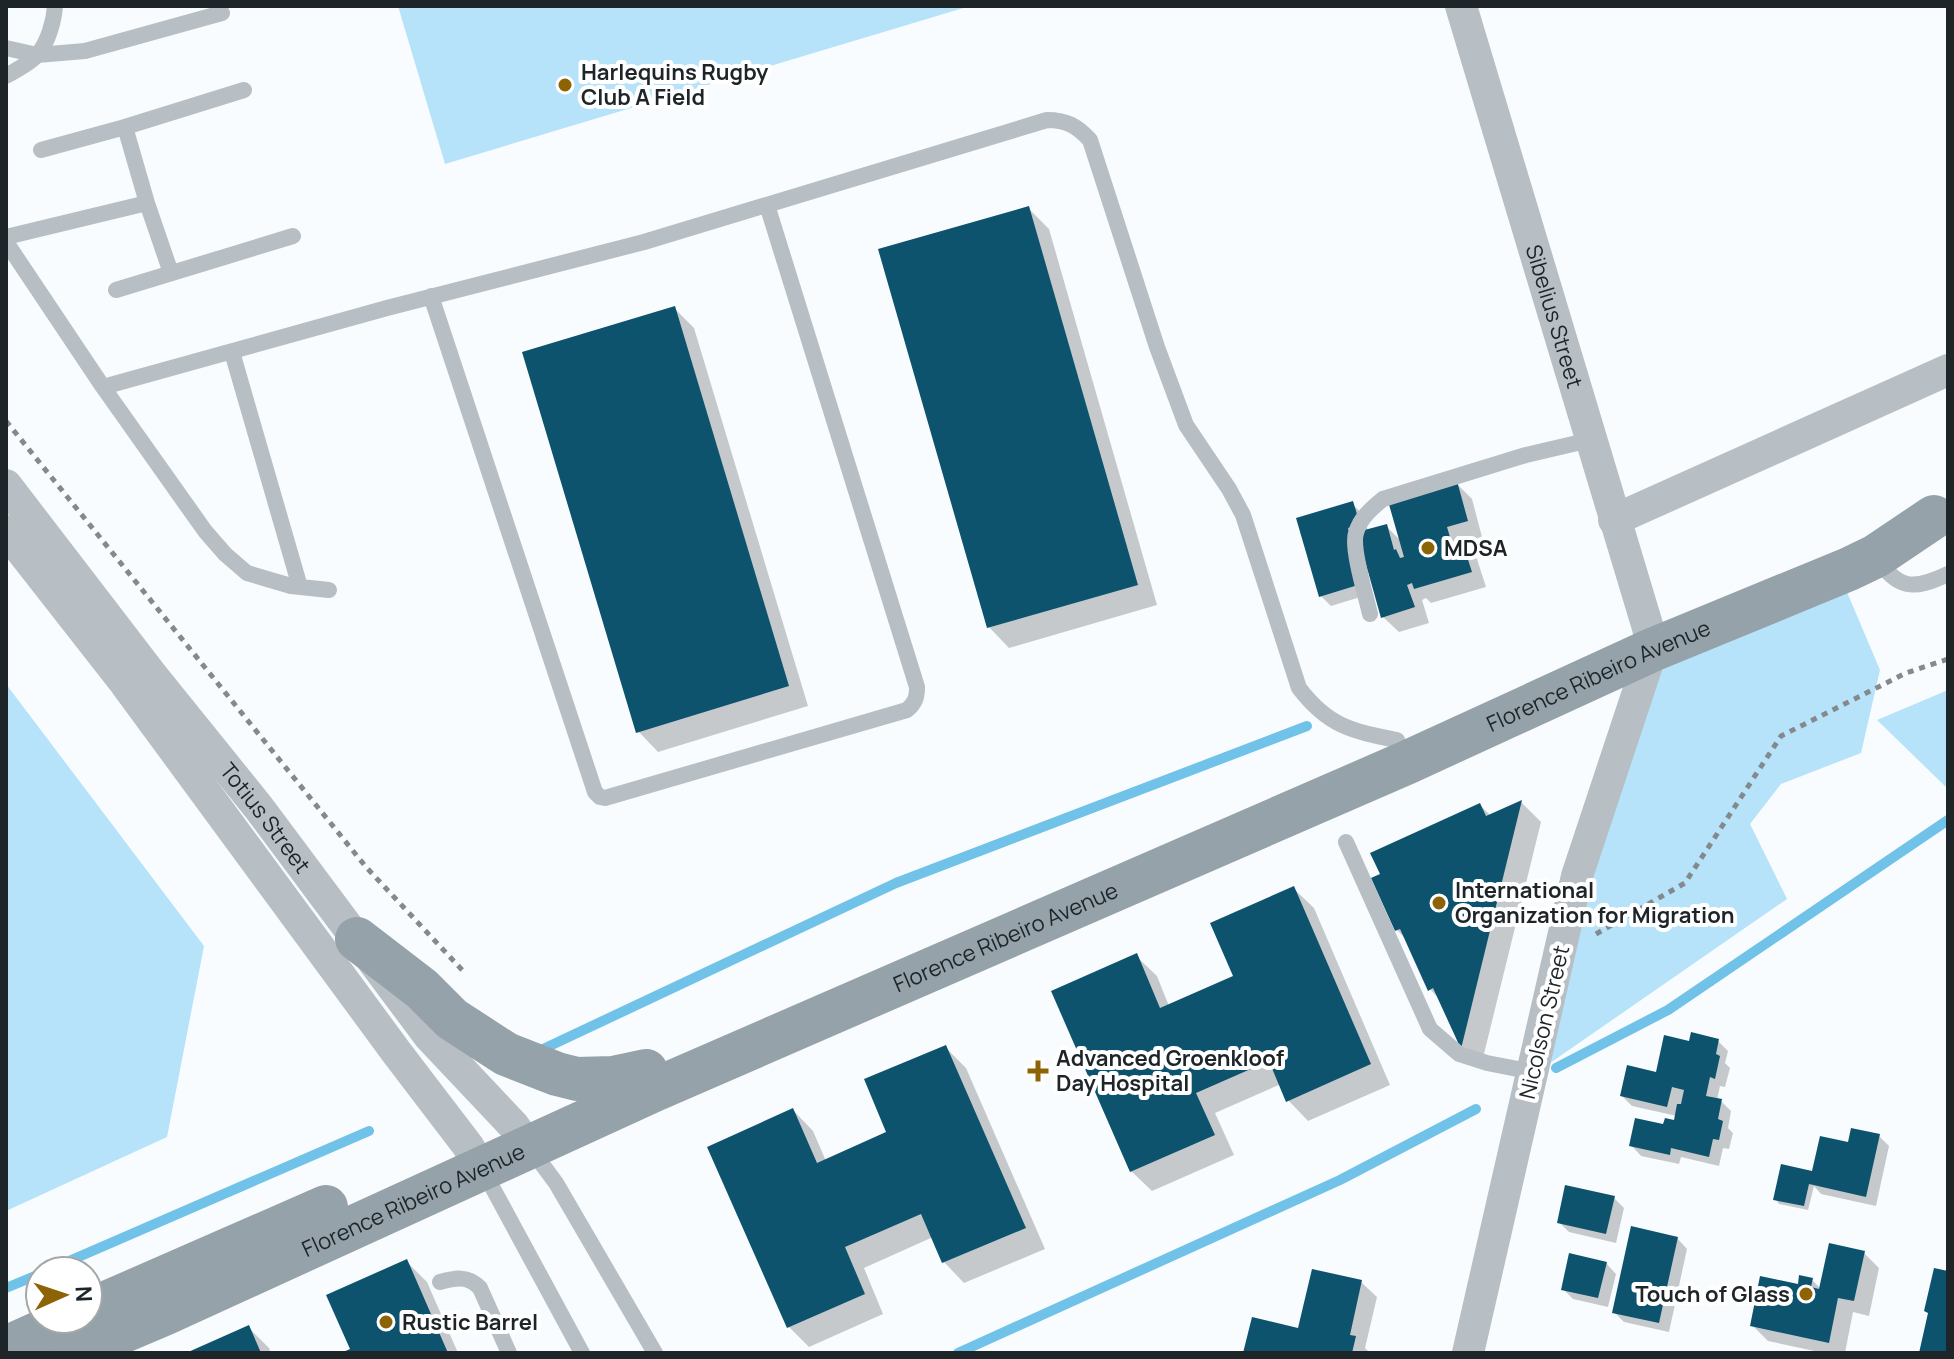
<svg xmlns="http://www.w3.org/2000/svg" width="1954" height="1359" font-family="Manrope,sans-serif">
  <style>
    .green { fill: #b6e3fa }
    .shadow { fill: #0003 }
    .lines { fill: none; stroke-linecap: round; stroke-linejoin: round }
    .stream { stroke: #71c2e8; stroke-width: 10 }
    .building { fill: #0e536d }
    .path { stroke: #83898c; stroke-width: 5; stroke-dasharray: 6 6; stroke-linecap: butt }
    .lane { stroke: #b7bfc4; stroke-width: 16 }
    .street { stroke: #b7bfc4; stroke-width: 32 }
    .secondary { stroke: #95a2a9; stroke-width: 44 }
    .poi-dot { fill: #8c6305; stroke: #fff; stroke-width: 3 }
    .labels { text-anchor: middle; stroke-width: 8; stroke-linejoin: round; paint-order: stroke }
    .poi-label { font-size: 22px; font-weight: bold; fill: #1e2529; stroke: #fff; text-anchor: start }
    .street-label { font-size: 22px; fill: #1e2529; stroke: #fff }
  </style>
  <rect width="100%" height="100%" fill="#f8fcfe"/>
  <path class="green" d="M398,6H970L445,164Z
    M1844,585L1880,670L1861,753L1781,784L1750,824L1787,899L1527,1079L1637,672Z
    M6,684L204,946L167,1137L6,1211Z
    M1948,690V789L1877,720Z"/>
  <path class="shadow" d="M1028,208L1049,229L1157,605L1009,648L989,627Z
    M674,308L694,328L808,706L658,752L638,731Z
    M1456,483L1472,499L1482,537L1461,543L1477,559L1486,587L1431,603L1426,598L1422,600L1429,623L1399,632L1383,617L1370,571L1361,574L1367,595L1331,606L1321,596L1352,504L1363,514L1368,531L1386,526L1402,542Z
    M1521,802L1541,822L1481,1066L1462,1047L1441,1001L1430,989L1407,940L1397,930L1383,875L1480,805L1491,816Z
    M1293,888L1314,908L1390,1085L1308,1121L1288,1100L1281,1084L1215,1113L1234,1155L1152,1191L1131,1171L1136,956L1157,976L1169,1006L1235,977Z
    M1718,1041L1728,1051L1725,1063L1730,1068L1725,1087L1720,1086L1717,1100L1721,1101L1731,1111L1728,1128L1733,1133L1729,1149L1723,1148L1719,1166L1681,1157L1679,1164L1641,1156L1631,1145L1675,1122L1677,1116L1632,1106L1622,1096L1657,1074L1691,1044Z
    M945,1047L966,1068L1045,1249L964,1283L944,1262L933,1237L864,1268L883,1314L809,1347L789,1327L793,1110L813,1131L826,1161L889,1133Z
    M1879,1136L1889,1146L1876,1206L1821,1194L1814,1186L1808,1210L1779,1204L1775,1199L1813,1173L1850,1144Z
    M1614,1198L1624,1208L1616,1243L1569,1232L1559,1222Z
    M1677,1238L1687,1249L1669,1332L1624,1322L1614,1312Z
    M1864,1253L1879,1268L1869,1316L1853,1312L1845,1353H1824L1768,1341L1752,1325L1799,1286L1812,1280L1821,1289Z
    M407,1262L427,1282L458,1353H346L353,1350Z
    M1606,1263L1616,1274L1608,1307L1573,1299L1563,1289Z
    M1361,1282L1377,1297L1365,1348L1370,1353H1245L1300,1330Z
    M249,1328L269,1348L271,1353H191Z"/>
  <g class="lines">
    <path class="stream" d="M541,1050L896,883L1307,726
      M1556,1068L1668,1010L1948,820
      M46,1271L369,1131
      M6,1288L40,1274
      M958,1353L1340,1180L1476,1109"/>
  </g>
  <path class="building" d="M1029,206L1138,585L987,628L878,249Z
    M675,306L789,686L636,733L522,352Z
    M1457,481L1468,521L1447,527L1452,544L1462,541L1472,572L1414,589L1412,583L1407,585L1415,607L1381,618L1357,532L1387,524L1394,550L1396,549L1400,558L1404,557L1388,501Z
    M1353,501L1360,524L1348,528L1358,562V585L1319,597L1296,518Z
    M1522,800L1461,1049L1433,988L1428,991L1400,929L1395,931L1371,878L1380,874L1370,853L1480,803L1486,816Z
    M1294,886L1371,1064L1286,1102L1269,1061L1196,1093L1215,1135L1130,1172L1051,991L1137,953L1160,1008L1233,976L1210,923Z
    M1691,1032L1719,1039L1716,1054L1720,1056L1715,1079L1710,1077L1706,1096L1722,1099L1718,1119L1723,1121L1719,1140L1713,1139L1709,1157L1671,1148L1670,1155L1629,1146L1635,1118L1663,1124L1665,1118L1674,1120L1677,1104H1681L1684,1090L1672,1087L1667,1107L1620,1096L1627,1065L1656,1072L1664,1035L1689,1041Z
    M946,1045L1026,1228L942,1263L921,1214L845,1247L865,1294L787,1328L707,1147L793,1108L817,1163L886,1132L864,1079Z
    M1851,1128L1880,1134L1866,1197L1809,1184L1804,1206L1773,1200L1781,1164L1812,1171L1820,1136L1848,1142Z
    M1565,1185L1615,1196L1606,1234L1557,1223Z
    M1631,1226L1678,1237L1659,1323L1612,1313Z
    M1829,1243L1865,1251L1854,1301L1838,1298L1829,1343L1750,1326L1760,1276L1798,1284L1799,1275L1813,1278L1811,1287L1819,1289Z
    M1569,1253L1607,1262L1598,1298L1561,1290Z
    M407,1259L448,1353H341L350,1349L326,1295Z
    M1934,1268L1948,1271V1353H1919L1928,1313L1924,1311Z
    M1312,1269L1362,1280L1350,1335L1356,1336L1352,1353H1243L1252,1317L1298,1328Z
    M249,1325L261,1353H186Z"/>
  <g class="lines">
    <path class="path" d="M6,421L366,867L464,972
      M1596,934L1685,883L1781,736L1906,673L1948,659"/>
    <path class="lane" d="M6,48L37,55L85,51L222,13
      M6,76C16,70 31,63 38,54C48,42 54,21 55,6
      M125,127L147,203L171,273
      M41,150L125,127L244,90
      M6,237L147,203
      M6,242L103,387L387,308L644,242L1047,120C1067,120 1077,126 1090,140L1157,347L1186,425L1229,489L1243,515L1299,688C1328,726 1351,731 1397,740
      M116,290L293,236
      M431,296L595,792L600,797L605,798L907,710C915,703 917,698 917,687L767,205
      M232,352L300,587
      M103,387L205,531L225,554L247,573L291,586L329,590
      M1876,558C1899,589 1912,591 1948,574
      M1370,614C1366,596 1351,548 1356,533C1360,518 1372,508 1383,499L1526,455L1590,440
      M1346,842L1430,1029L1459,1054L1487,1063L1533,1072
      M530,1148L556,1183L655,1353
      M484,1172L582,1353
      M440,1282C455,1278 468,1275 480,1288L509,1353"/>
    <g class="street">
      <path id="s1" d="M1461,6L1648,628L1652,650L1577,876L1468,1353"/>
      <path id="s2" d="M6,485L151,674L259,808L429,1036L513,1125L529,1147"/>
      <path d="M1614,520L1948,370"/>
      <path d="M6,531L125,683L397,1053L468,1146L481,1168"/>
    </g>
    <g class="secondary">
      <path d="M357,939L422,989L452,1019L506,1054L557,1074L577,1079L613,1078L646,1071"/>
      <path d="M88,1311L326,1207"/>
      <path d="M6,1348L70,1319"/>
      <path id="s3" d="M72,1353L166,1313L654,1090L1408,762L1652,650L1849,569L1876,556L1934,517"/>
    </g>
  </g>
  <g class="poi-dot">
    <circle cx="565" cy="85" r="8"/>
    <circle cx="1428" cy="548" r="8"/>
    <circle cx="1439" cy="903" r="8"/>
    <path d="M1034 1059h8v8h8v8h-8v8h-8v-8h-8v-8h8z"/>
    <circle cx="1806" cy="1294" r="8"/>
    <circle cx="386" cy="1322" r="8"/>
  </g>
  <g class="labels">
    <g class="poi-label">
      <text x="581" y="80">Harlequins Rugby<tspan x="581" dy="25">Club A Field</tspan></text>
      <text x="1444" y="556">MDSA</text>
      <text x="1455" y="898">International<tspan x="1455" dy="25">Organization for Migration</tspan></text>
      <text x="1056" y="1066">Advanced Groenkloof<tspan x="1056" dy="25">Day Hospital</tspan></text>
      <text x="1790" y="1302" text-anchor="end">Touch of Glass</text>
      <text x="402" y="1330">Rustic Barrel</text>
    </g>
    <g class="street-label">
      <text dy="8" stroke="none"><textPath href="#s1" startOffset="324">Sibelius Street</textPath></text>
      <text dy="8" stroke="none"><textPath href="#s3" startOffset="1670">Florence Ribeiro Avenue</textPath></text>
      <text dy="8" stroke="none"><textPath href="#s2" startOffset="422">Totius Street</textPath></text>
      <text dy="8" stroke="none"><textPath href="#s3" startOffset="1022">Florence Ribeiro Avenue</textPath></text>
      <text transform="translate(1544 1022) rotate(-77)" y="8">Nicolson Street</text>
      <text dy="8" stroke="none"><textPath href="#s3" startOffset="374">Florence Ribeiro Avenue</textPath></text>
    </g>
  </g>
  <rect width="1954" height="1359" fill="none" stroke="#1e2529" stroke-width="16"/>
  <g transform="translate(64 1295) rotate(87)"><circle r="38" fill="#ffffff" stroke="#a5a8a9" stroke-width="2"/>
  <path d="M0-6L14 30L0 20L-14 30Z" fill="#8c6305"/>
  <text y="-12" font-size="22" font-weight="bold" text-anchor="middle" fill="#1e2529">N</text>
  </g>
</svg>
